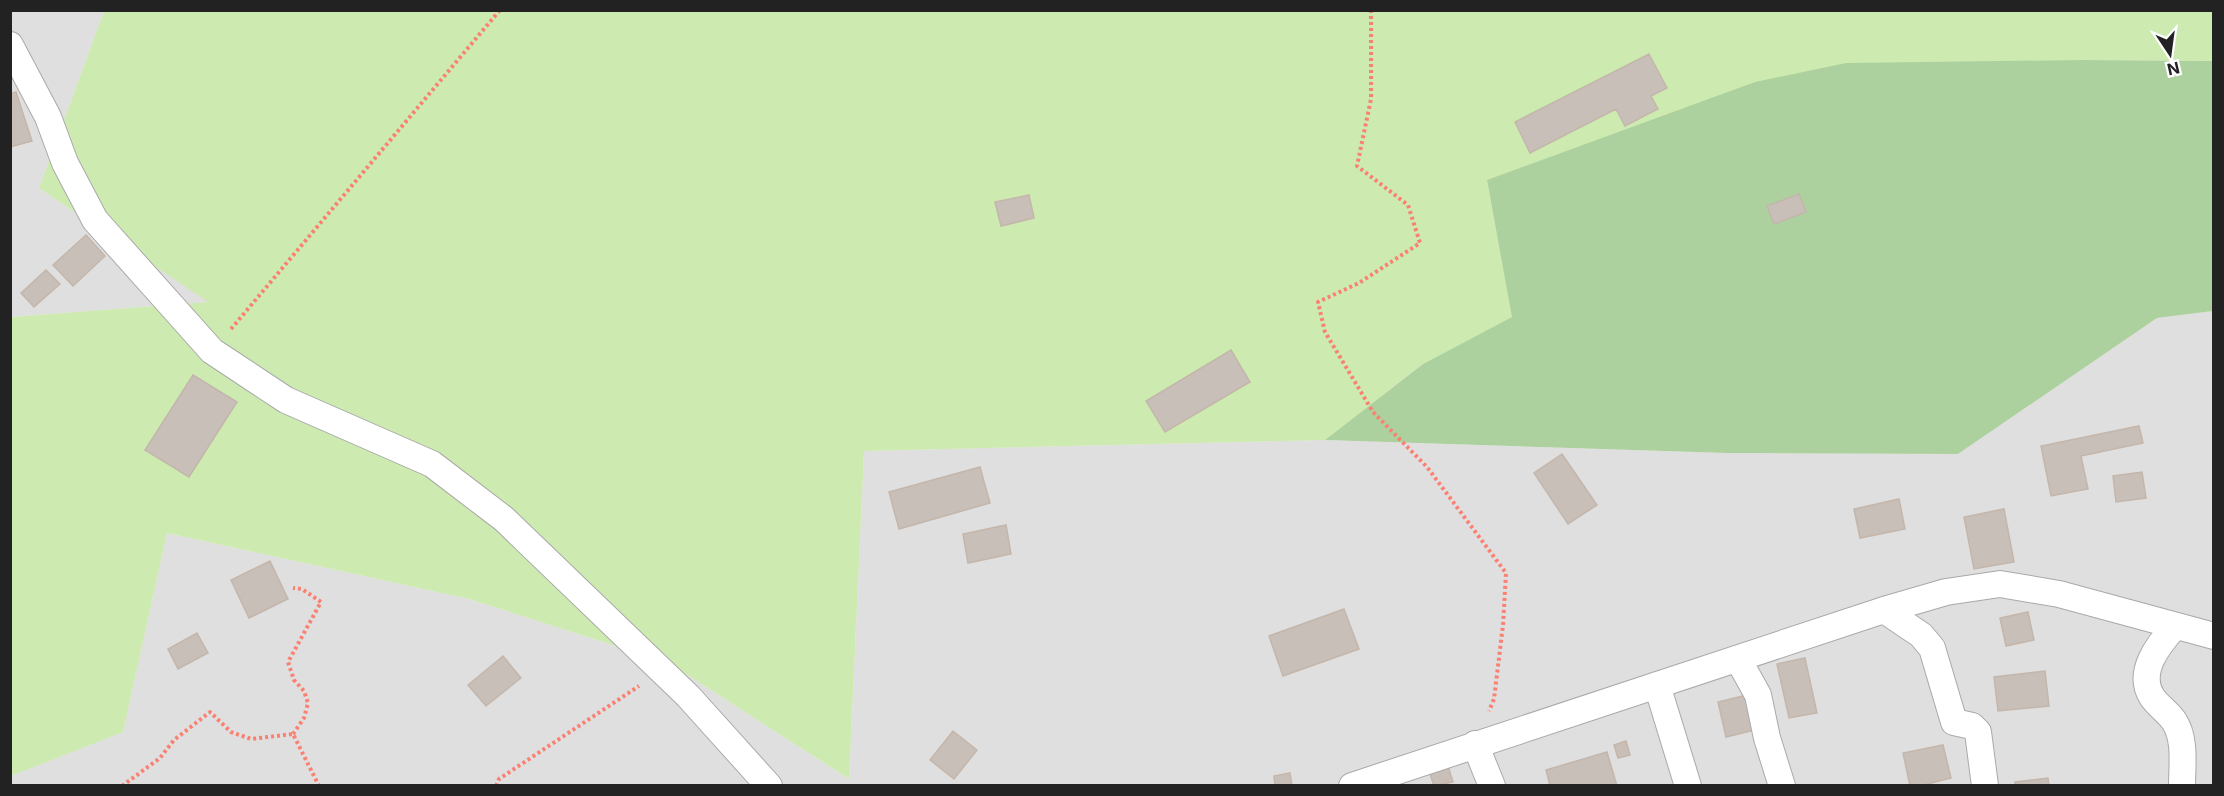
<svg xmlns="http://www.w3.org/2000/svg" width="2224" height="796" font-family="Inter,sans-serif">
  <style>
    .residential { fill: #e0dfdf }
    .grass { fill: #cdebb0 }
    .forest { fill: #add19e }
    .building { fill: #c7bfb8; stroke: #c4b6ab; stroke-width: 1.5 }
    .lines { fill: none; stroke-linecap: round; stroke-linejoin: round }
    .street-casing { stroke: #a9a9a9; stroke-width: 28 }
    .path { stroke: #fa8072; stroke-width: 4; stroke-dasharray: 3 3; stroke-linecap: butt }
    .street { stroke: #fff; stroke-width: 26 }
  </style>
  <rect width="100%" height="100%" fill="#f2efe9"/>
  <path class="residential" d="M11,11H104L39,188L209,302L11,317Z
    M2213,311V785L11,786V776L123,731L167,533L469,599L669,663L849,779L864,451L1324,440L1726,453L1958,454L2157,318Z"/>
  <path class="grass" d="M104,11H2213V61L2082,60L1487,181L1513,317L1423,364L1325,440L864,451L849,779L669,663L469,599L167,533L123,732L11,776V317L208,302L39,188Z"/>
  <path class="forest" d="M2082,60L2213,61V311L2157,318L1958,454L1726,453L1325,440L1423,364L1512,317L1487,180L1755,82L1846,63Z"/>
  <path class="building" d="M1649,54L1667,88L1651,96L1658,109L1625,126L1616,109L1530,153L1515,122Z
    M16,92L32,141L10,147V94Z
    M1799,194L1806,212L1774,224L1767,206Z
    M1029,195L1034,218L1001,226L995,202Z
    M86,235L105,256L73,286L53,265Z
    M46,270L60,284L34,307L21,293Z
    M1231,350L1250,382L1165,432L1146,401Z
    M193,375L237,402L189,477L145,450Z
    M2139,426L2143,443L2081,456L2088,489L2051,496L2041,446Z
    M1562,454L1597,505L1568,524L1534,473Z
    M980,467L990,503L899,529L889,492Z
    M2142,472L2146,498L2116,502L2113,476Z
    M1899,499L1905,529L1860,538L1854,509Z
    M2004,509L2014,562L1974,569L1964,517Z
    M1006,525L1011,554L968,563L963,534Z
    M270,561L288,599L249,618L231,580Z
    M1344,609L1359,649L1283,676L1269,636Z
    M2028,612L2034,640L2006,646L2000,618Z
    M197,633L208,653L178,669L168,649Z
    M503,656L521,678L486,706L468,685Z
    M1805,658L1817,713L1789,718L1777,664Z
    M2045,671L2049,706L1998,711L1994,677Z
    M1751,694L1759,729L1726,737L1718,702Z
    M953,731L977,750L954,779L930,760Z
    M1626,741L1630,755L1618,758L1614,745Z
    M1943,745L1951,778L1920,786H1910L1903,753Z
    M1607,752L1617,786H1550L1546,770Z
    M1448,766L1453,782L1434,786L1429,771Z
    M1290,773L1292,786H1275L1274,776Z
    M2048,778L2049,786H2015V782Z"/>
  <g class="lines">
    <g class="street-casing">
      <path id="street" d="M10,45L48,117L65,163L95,220L212,351L286,400L432,464L504,519L688,696L769,786
        M1884,610L1921,635L1932,648L1954,722L1972,726L1978,732L1985,786
        M2175,626C2159,644 2136,672 2152,697C2158,706 2168,712 2174,721C2186,739 2182,765 2182,786
        M1738,659L1758,695L1767,738L1782,786
        M1657,685L1688,786
        M1475,744L1492,786
        M1352,786L1884,610L1946,592L2000,584L2059,594L2214,636"/>
    </g>
    <path class="path" d="M1371,10V99L1357,166L1408,205L1420,243L1359,283L1318,302L1325,332L1373,412L1427,467L1506,573L1503,625L1494,699L1489,711
      M231,329L500,10
      M293,734L304,718L308,703L304,691L294,680L288,662L321,602L302,589L293,588
      M122,786L160,758L174,740L210,712L231,732L251,739L293,734L319,786
      M496,786L499,779L639,686"/>
    <use href="#street" class="street"/>
  </g>
  <rect width="2224" height="796" fill="none" stroke="#222222" stroke-width="24"/>
  <g transform="translate(2170 54) rotate(167)" stroke="#ffffff" stroke-width="4.5" paint-order="stroke">
  <path d="M0-4.5L10 22L0 15L-10 22Z" fill="#222222"/>
  <text y="-9" font-size="16" font-weight="bold" text-anchor="middle" fill="#222222">N</text>
  </g>
</svg>
